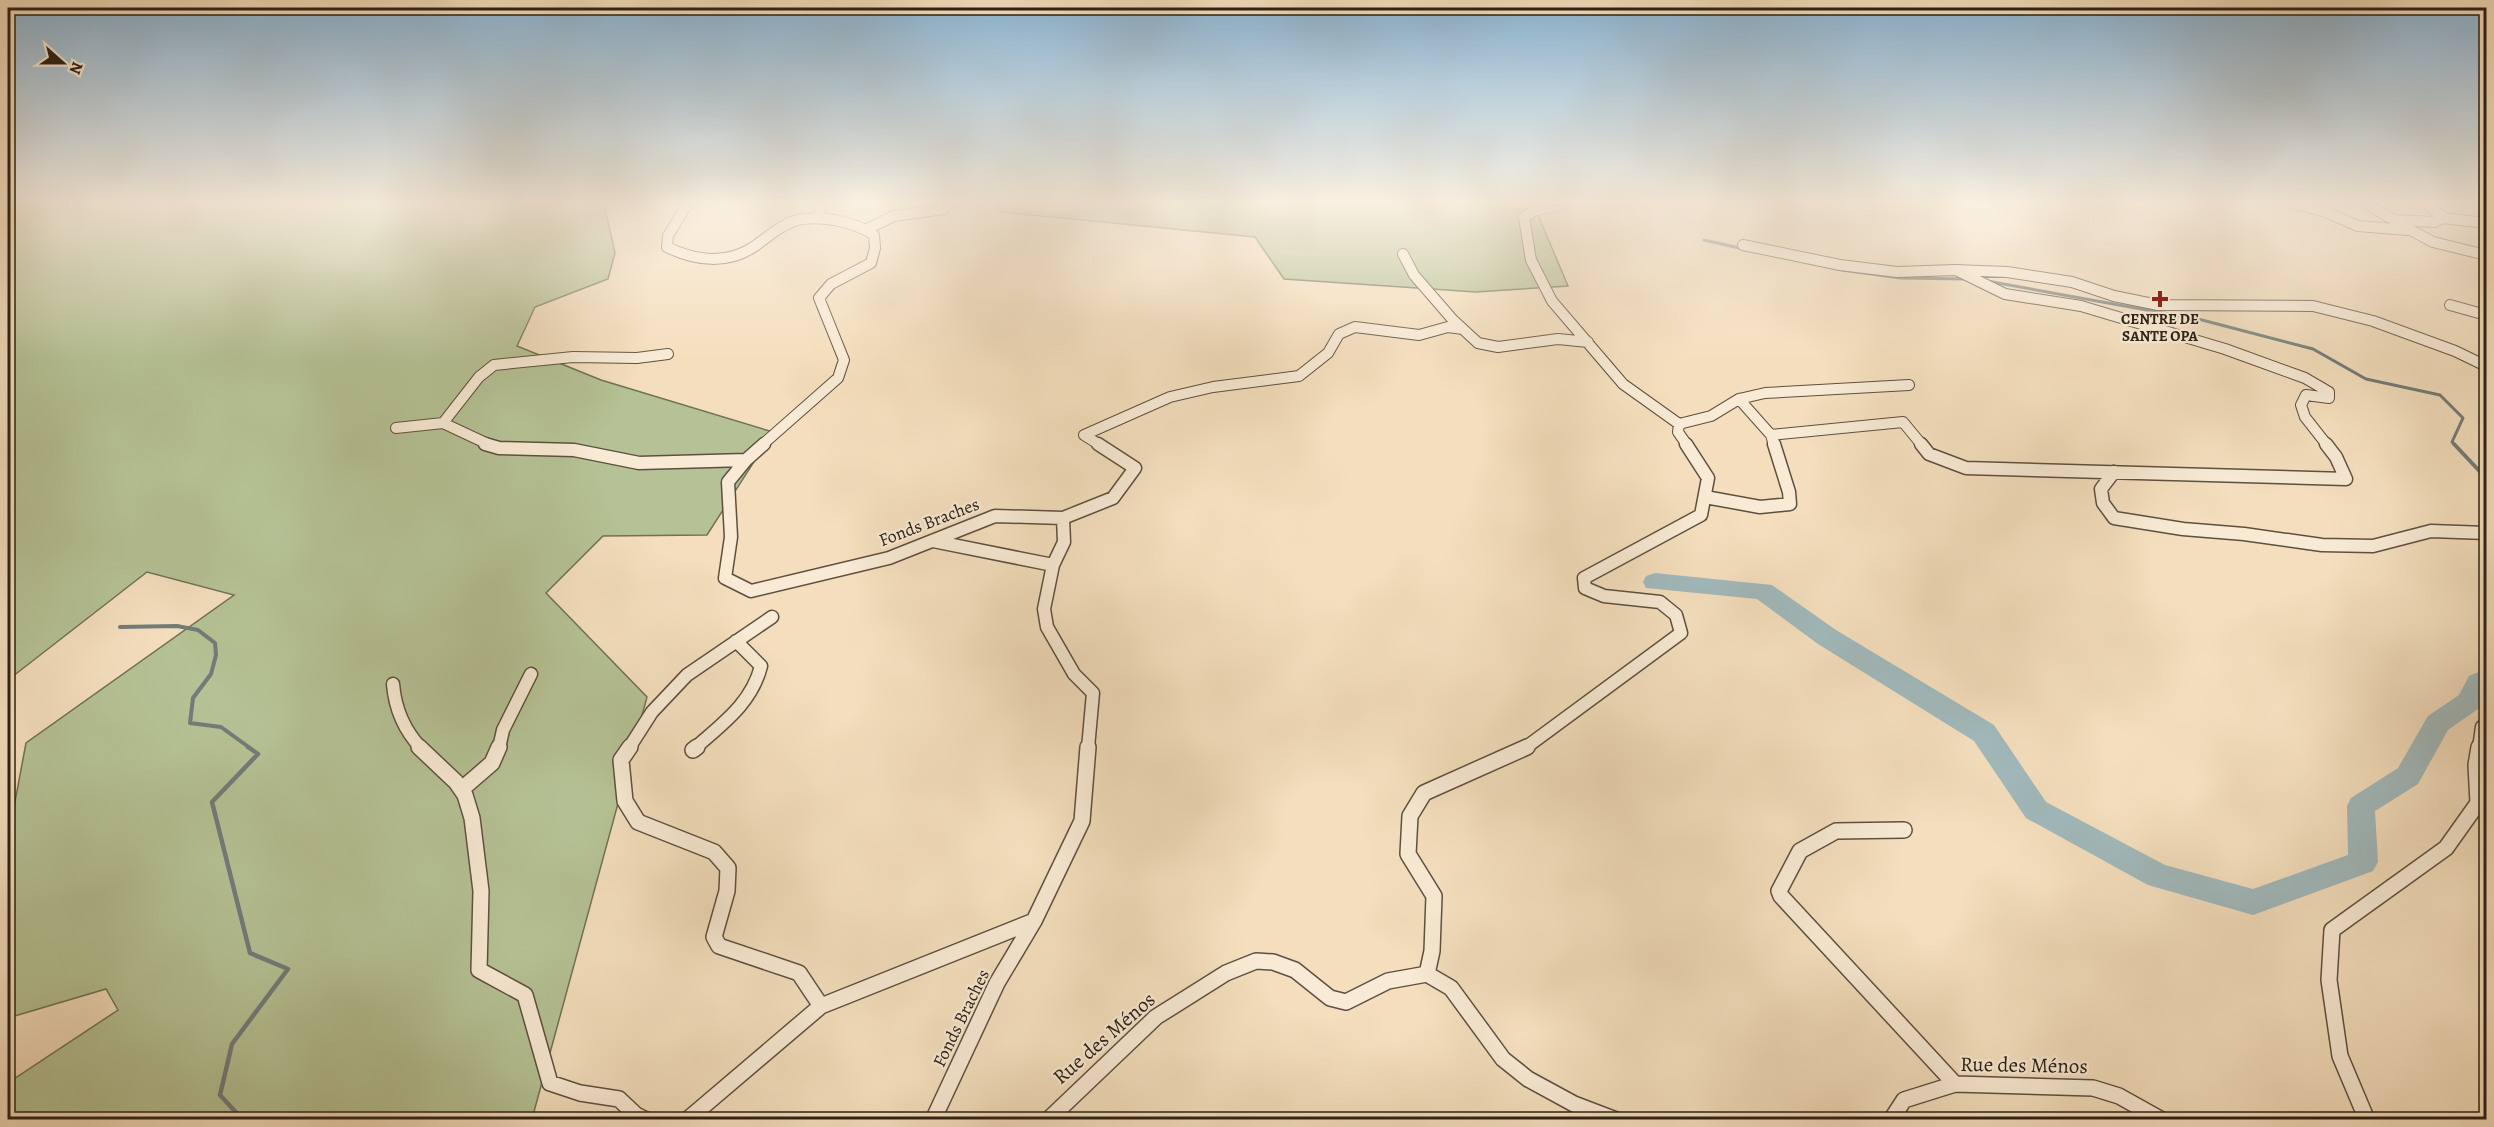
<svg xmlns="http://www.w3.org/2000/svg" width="2494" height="1127" font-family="Alegreya,serif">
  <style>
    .green { fill: #b5c295; stroke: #707156; stroke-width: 1.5 }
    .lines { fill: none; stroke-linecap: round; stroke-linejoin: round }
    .stream-far2 { stroke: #727c7a; stroke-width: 3 }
    .stream-far1 { stroke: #727c7a; stroke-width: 4 }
    .stream { stroke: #727c7a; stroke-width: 4.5 }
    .river { fill: #a1b9bc; fill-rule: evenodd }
    .minor-far2-casing { stroke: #5e5040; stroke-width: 12 }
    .minor-far1-casing { stroke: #5e5040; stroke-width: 15 }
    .minor-casing { stroke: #5e5040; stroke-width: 18 }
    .minor-far2 { stroke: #f8ead4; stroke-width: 10 }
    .minor-far1 { stroke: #f8ead4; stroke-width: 12 }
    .minor { stroke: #f8ead4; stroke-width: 15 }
    .poi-dot { fill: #8f2418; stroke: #f8ead4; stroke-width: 2 }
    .labels { text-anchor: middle; stroke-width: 4.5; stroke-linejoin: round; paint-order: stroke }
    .far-poi-label { font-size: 15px; font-weight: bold; fill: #2c2016; stroke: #f8ead4 }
    .street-label { font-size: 18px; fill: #2c2016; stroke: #f8ead4 }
    .near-street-label { font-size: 21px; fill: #2c2016; stroke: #f8ead4 }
  </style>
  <rect width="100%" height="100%" fill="#f4debd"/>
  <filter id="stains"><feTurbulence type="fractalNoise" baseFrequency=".00333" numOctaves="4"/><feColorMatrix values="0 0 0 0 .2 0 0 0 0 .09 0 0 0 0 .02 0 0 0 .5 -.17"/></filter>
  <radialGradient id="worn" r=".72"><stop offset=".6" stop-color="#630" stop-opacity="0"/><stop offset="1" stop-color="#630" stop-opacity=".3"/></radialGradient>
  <path class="green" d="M8,203H604L615,253L608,279L535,307L517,346L601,380L773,432L707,535L603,536L546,593L647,697L532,1119H8V1083L118,1010L106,989L8,1018V839L26,743L234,595L147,572L8,680Z
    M997,203H1533L1568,286L1476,292L1284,279L1255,237L1001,212Z"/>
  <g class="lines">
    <path class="stream-far2" d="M1704,240L1744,249
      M1842,270L1900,278L1966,279
      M1987,281L2202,320L2313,349L2366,379L2440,395L2463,418L2452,442L2455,445"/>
    <path class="stream-far1" d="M2454,444L2486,478
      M120,627L177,626L198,630L215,643L216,655L211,674L193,698L190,723L221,727L250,748"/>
    <path class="stream" d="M243,1120L220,1095L232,1044L288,969L250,953L212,802L258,754L248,747"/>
    <path class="river" d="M1655,573L1772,585L1836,630L1994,725L2046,802L2165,865L2253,889L2348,855L2347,806L2351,798L2398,768L2428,716L2459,695L2469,676L2486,669V693L2478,709L2448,730L2418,784L2375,811L2378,862L2373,871L2253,915L2148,885L2026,818L1974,741L1818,644L1757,599L1646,588L1643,582L1646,576Z"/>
    <g class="minor-far2-casing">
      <path id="minor-far2" d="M688,203L668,236L667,247C695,261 728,265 755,246C768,237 779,226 794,221C807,217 822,218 835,220C849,223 863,227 874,235L875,248L871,263L831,284L819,298L844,360L838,378L762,445
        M2292,203L2323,211L2358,226L2407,230
        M2365,203L2394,220L2435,222L2443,218L2486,223
        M2427,203L2443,218
        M1564,204L1533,211L1524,218L1531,260L1552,301L1623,384L1679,424
        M819,217L821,203
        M2403,226L2433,242L2486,255
        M867,229L894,216L944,209
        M1743,245L1840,265L1897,272L1955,270L2007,272L2072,282L2114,296L2158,305L2313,306L2373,321L2455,351L2486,366
        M1403,254L1414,275L1453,320L1478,343L1498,347L1558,339L1588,342
        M1958,271L2005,294L2081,306L2225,349L2305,378L2329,392V398
        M2450,305L2486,315
        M1739,399L1765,393L1909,385
        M443,423L479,377L494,365L573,357L637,358L668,354
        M396,428L443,423L490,445
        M1084,435L1170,397L1213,387L1299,376L1328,353L1339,334L1355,327L1419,335L1448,327L1463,329
        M1084,435L1100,445
        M1771,435L1774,445
        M1687,445L1678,432L1679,424L1711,416L1739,399L1771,435L1903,422L1922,445
        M2327,445L2305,417L2301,405L2306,395L2329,398"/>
    </g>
    <g class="minor-far1-casing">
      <path id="minor-far1" d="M485,444L499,448L574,450L639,463L746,460
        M764,444L746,460L728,482L731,537L725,578L751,591L889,558L995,516L1063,518L1064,542L1053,565L1044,609L1047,627L1074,674L1093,693L1088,748
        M1921,444L1929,454L1966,468L2346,479L2336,457L2326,444
        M2114,472L2101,489L2103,503L2114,518L2183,529L2244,534L2322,545L2373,546L2431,531L2486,533
        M1705,497L1760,507L1790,504L1789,492L1774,444
        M1063,518L1113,498L1135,468L1098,444
        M933,541L1053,565
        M393,684C395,708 404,730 421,748
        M499,748L503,730L531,674
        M629,748L652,712L687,675L772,617
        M695,748C722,724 752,703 761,666L736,641
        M1525,748L1681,633L1676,615L1660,602L1604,596L1585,588L1584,578L1701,515L1708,478L1686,444
        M2479,748L2482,727L2486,726"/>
    </g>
    <g class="minor-casing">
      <path id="minor" d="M419,747L456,782L465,795L472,818L481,891L479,970L525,995L550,1083L580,1093L619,1099L636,1115L646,1120
        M630,747L621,760L625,801L638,822L714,852L728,868L727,891L714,937L719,946L799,973L821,1006
        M693,750L697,747
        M462,789L492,763L499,747
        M1904,830L1836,831L1800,851L1779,891L1781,896L1955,1084
        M1427,974L1432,951L1434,896L1408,854L1410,816L1424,793L1527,747
        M687,1120L821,1006L1034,921
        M933,1120L997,983L1034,921L1082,821L1088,747
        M1048,1120L1156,1017L1226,973L1256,961L1273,962L1295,970L1330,998L1346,1002L1388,981L1427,974L1451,988L1503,1059L1528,1079L1574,1104L1616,1120
        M1891,1120L1904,1100L1955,1084L2093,1088L2119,1096L2162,1120
        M2367,1120L2340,1056L2329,980L2332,930L2446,848L2478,803L2476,765L2479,747"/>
    </g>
    <use href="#minor-far2" class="minor-far2"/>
    <use href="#minor-far1" class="minor-far1"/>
    <use href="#minor" class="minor"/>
  </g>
  <linearGradient id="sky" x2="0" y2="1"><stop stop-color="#8bb6d6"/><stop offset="0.56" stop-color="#faf0e1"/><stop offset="1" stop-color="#faf0e1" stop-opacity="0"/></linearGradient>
  <rect width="2494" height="361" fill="url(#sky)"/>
  <path class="poi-dot" d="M2157 290h6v6h6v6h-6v6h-6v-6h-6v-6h6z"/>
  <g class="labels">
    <g class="far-poi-label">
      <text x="2160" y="324">CENTRE DE<tspan x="2160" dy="17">SANTE OPA</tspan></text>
    </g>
    <g class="street-label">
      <text transform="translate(929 522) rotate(-21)" y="6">Fonds Braches</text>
      <text transform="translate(961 1018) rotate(-64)" y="6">Fonds Braches</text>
    </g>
    <g class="near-street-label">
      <text transform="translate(1104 1038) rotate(-41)" y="7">Rue des Ménos</text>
      <text transform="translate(2024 1065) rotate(1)" y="7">Rue des Ménos</text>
    </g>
  </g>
  <rect width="2494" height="1127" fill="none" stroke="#f4debd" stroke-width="30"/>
  <rect x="9" y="9" width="2476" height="1109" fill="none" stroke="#2c2016" stroke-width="3"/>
  <rect x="15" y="15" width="2464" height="1097" fill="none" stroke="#2c2016" stroke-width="1.5"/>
  <g transform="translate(63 63) rotate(111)" stroke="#f8ead4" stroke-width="4.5" paint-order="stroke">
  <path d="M0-4.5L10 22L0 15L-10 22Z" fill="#2c2016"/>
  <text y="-9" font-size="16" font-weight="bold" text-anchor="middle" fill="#2c2016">N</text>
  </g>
  <rect width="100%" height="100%" filter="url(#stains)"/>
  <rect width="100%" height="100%" fill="url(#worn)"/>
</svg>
